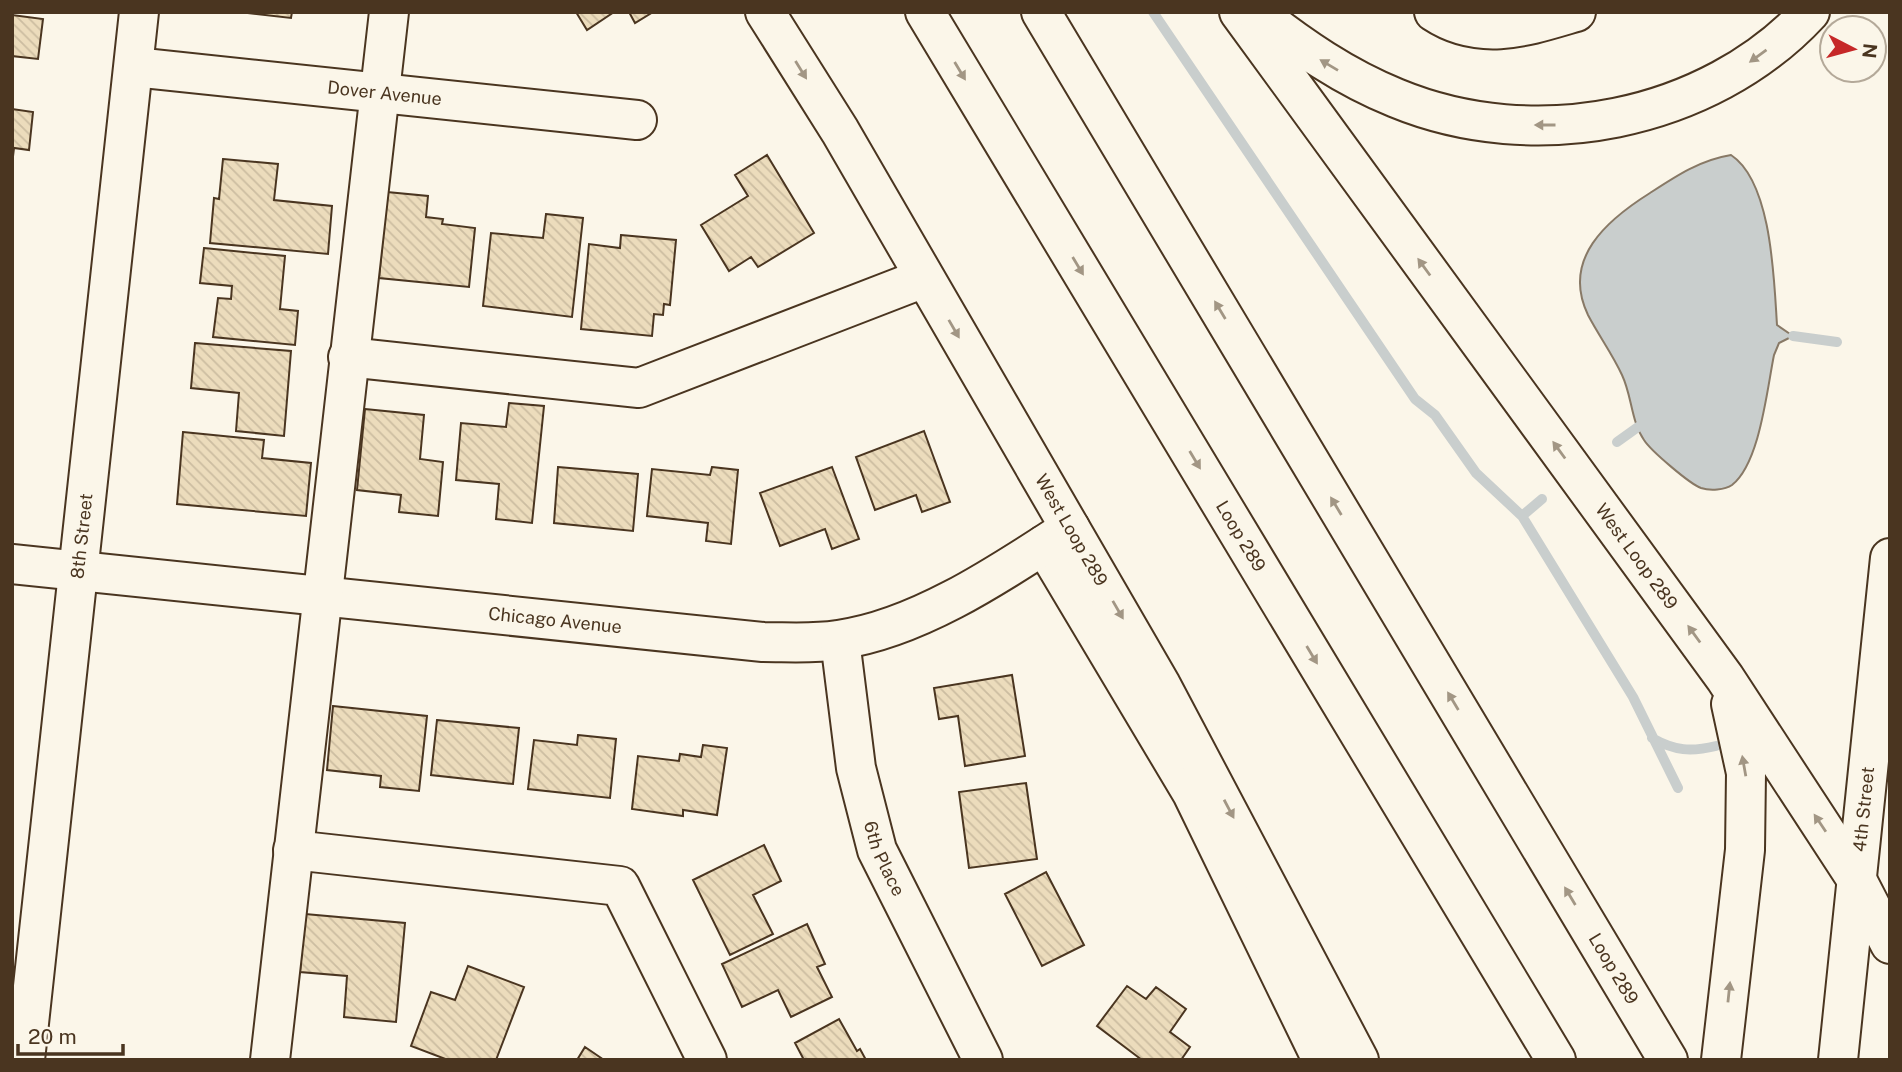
<svg xmlns="http://www.w3.org/2000/svg" width="1902" height="1072" font-family="'Public Sans',sans-serif">
  <style>
    .water { fill: #c9cecd; stroke: #887966; stroke-width: 2 }
    .lines { fill: none; stroke-linecap: round; stroke-linejoin: round }
    .stream { stroke: #c9cecd; stroke-width: 10 }
    .building { fill: url(#building-back-hatch); stroke: #4a3520; stroke-width: 2 }
    .minor-casing { stroke: #4a3520; stroke-width: 42 }
    .major-casing { stroke: #4a3520; stroke-width: 42 }
    .highway-casing { stroke: #4a3520; stroke-width: 42 }
    .minor { stroke: #fbf6e9; stroke-width: 38 }
    .major { stroke: #fbf6e9; stroke-width: 38 }
    .highway { stroke: #fbf6e9; stroke-width: 38 }
    .oneway { fill: #a29684 }
    .labels { text-anchor: middle; stroke-width: 5; stroke-linejoin: round; paint-order: stroke }
    .street-label { font-size: 18px; fill: #4a3520; stroke: #fbf6e9 }
  </style>
  <defs>
    <pattern id="building-back-hatch" width="6" height="6" patternUnits="userSpaceOnUse" patternTransform="scale(1.75)"><rect width="6" height="6" fill="#ecdcbc"/><path d="M-1 5l2 2M0 0l6 6M5-1l2 2" fill="none" stroke="#ccbda1"/></pattern>
  </defs>
  <rect width="100%" height="100%" fill="#fbf6e9"/>
  <path class="water" d="M1731,155C1772,182 1774,280 1777,325L1793,336L1779,343L1774,355C1767,389 1760,463 1732,485C1725,490 1710,491 1701,488C1690,484 1651,451 1644,440C1631,421 1632,396 1622,375C1613,355 1599,336 1588,315C1561,259 1607,220 1650,193C1676,176 1700,160 1731,155Z"/>
  <g class="lines">
    <path class="stream" d="M1153,12L1415,399L1435,415L1476,473L1522,516L1542,499
      M1793,336L1837,342
      M1617,442L1638,427
      M1522,516L1633,697L1678,788
      M1652,738C1675,751 1691,752 1716,746"/>
  </g>
  <path class="building" d="M239,12H292L291,18Z
    M576,12H614L587,30Z
    M629,12H653L635,23Z
    M12,15L43,19L38,59L12,56Z
    M12,109L33,112L29,150L14,148L12,165Z
    M767,155L814,233L758,267L751,257L729,271L701,225L748,196L735,175Z
    M223,159L278,164L274,200L332,206L328,254L210,243L214,198L219,199Z
    M387,192L428,196L426,217L443,219L442,224L475,228L469,287L379,278Z
    M546,214L583,218L572,317L483,306L491,233L543,238Z
    M621,235L676,240L670,305L664,304L663,315L654,314L652,336L581,329L589,244L620,248Z
    M204,248L285,256L280,309L298,311L295,345L213,337L218,298L231,299L232,286L200,283Z
    M195,343L291,351L284,436L236,431L239,393L191,388Z
    M509,403L544,406L532,523L496,519L499,484L456,480L461,423L506,427Z
    M365,409L424,415L420,459L443,462L438,516L399,512L401,495L357,490Z
    M924,431L950,502L922,512L916,495L875,510L856,457Z
    M183,432L264,440L262,458L311,463L306,516L177,504Z
    M558,467L638,474L633,531L554,523Z
    M712,467L738,470L731,544L706,541L708,523L647,516L652,469L710,475Z
    M832,467L859,539L832,549L825,529L780,546L760,493Z
    M1012,675L1025,756L965,766L958,716L939,719L934,688Z
    M333,706L427,716L419,791L380,787L381,776L327,770Z
    M437,720L519,728L513,784L431,775Z
    M578,735L616,739L610,798L528,789L534,740L577,745Z
    M703,745L727,748L717,815L683,810V816L632,809L638,756L679,761L680,754L701,757Z
    M1026,783L1037,859L969,868L959,792Z
    M764,845L781,881L753,895L773,934L730,955L693,880Z
    M1046,872L1084,945L1042,966L1005,894Z
    M305,914L405,923L396,1022L344,1017L347,976L300,972Z
    M807,924L825,964L817,967L832,997L791,1017L778,990L742,1007L722,964Z
    M468,966L524,987L496,1060H448L411,1046L431,992L455,1000Z
    M1127,986L1146,999L1156,987L1186,1009L1170,1032L1190,1047L1181,1060H1142L1097,1026Z
    M839,1019L857,1051L860,1049L866,1060H804L795,1043Z
    M585,1047L604,1060H577Z"/>
  <g class="lines">
    <g class="minor-casing">
      <g id="minor">
        <path d="M1434,12C1481,43 1528,26 1576,12"/>
        <path id="s1" d="M134,67L637,120"/>
        <path d="M348,357L639,388L924,278"/>
        <path d="M1044,545L1192,793L1322,1060"/>
        <path id="s2" d="M12,564L763,642C788,642 813,644 838,640C919,629 1004,571 1070,528"/>
        <path id="s3" d="M840,640L856,768L877,850L983,1060"/>
        <path d="M293,850L620,886L707,1060"/>
        <path id="s4" d="M25,1060L139,12"/>
        <path d="M270,1060L389,12"/>
      </g>
    </g>
    <g class="major-casing">
      <g id="major">
        <path id="s5" d="M765,12L840,131L1161,685L1359,1060"/>
        <path id="s6" d="M1239,12L1725,678L1857,880L1890,944"/>
        <path d="M1256,12C1301,47 1344,77 1396,98C1534,155 1708,122 1810,12"/>
        <path d="M1721,1060L1745,850L1746,773L1731,704"/>
        <path id="s7" d="M1838,1060L1890,558"/>
      </g>
    </g>
    <g class="highway-casing">
      <g id="highway">
        <path id="s8" d="M925,12L1556,1060"/>
        <path id="s9" d="M1041,12L1668,1060"/>
      </g>
    </g>
    <use href="#minor" class="minor"/>
    <use href="#major" class="major"/>
    <use href="#highway" class="highway"/>
  </g>
  <defs><path id="oneway-solid" d="M-6-.8H1V-3.2L6.5 0L1 3.2V.8H-6Z" transform="scale(1.75)"/></defs>
  <g class="oneway">
    <use href="#oneway-solid" transform="translate(1758 56) rotate(144)"/>
    <use href="#oneway-solid" transform="translate(1329 65) rotate(-149)"/>
    <use href="#oneway-solid" transform="translate(801 70) rotate(58)"/>
    <use href="#oneway-solid" transform="translate(960 71) rotate(59)"/>
    <use href="#oneway-solid" transform="translate(1545 125) rotate(180)"/>
    <use href="#oneway-solid" transform="translate(1078 266) rotate(59)"/>
    <use href="#oneway-solid" transform="translate(1424 267) rotate(-126)"/>
    <use href="#oneway-solid" transform="translate(1220 310) rotate(-121)"/>
    <use href="#oneway-solid" transform="translate(954 329) rotate(60)"/>
    <use href="#oneway-solid" transform="translate(1559 450) rotate(-126)"/>
    <use href="#oneway-solid" transform="translate(1195 460) rotate(59)"/>
    <use href="#oneway-solid" transform="translate(1336 506) rotate(-121)"/>
    <use href="#oneway-solid" transform="translate(1118 610) rotate(60)"/>
    <use href="#oneway-solid" transform="translate(1694 634) rotate(-126)"/>
    <use href="#oneway-solid" transform="translate(1312 655) rotate(59)"/>
    <use href="#oneway-solid" transform="translate(1453 701) rotate(-121)"/>
    <use href="#oneway-solid" transform="translate(1744 766) rotate(-100)"/>
    <use href="#oneway-solid" transform="translate(1229 809) rotate(62)"/>
    <use href="#oneway-solid" transform="translate(1820 823) rotate(-124)"/>
    <use href="#oneway-solid" transform="translate(1570 896) rotate(-121)"/>
    <use href="#oneway-solid" transform="translate(1729 992) rotate(-84)"/>
  </g>
  <g class="labels">
    <g class="street-label">
      <text dy="6" stroke="none"><textPath href="#s1" startOffset="252">Dover Avenue</textPath></text>
      <text dy="6" stroke="none"><textPath href="#s5" startOffset="602">West Loop 289</textPath></text>
      <text dy="6" stroke="none"><textPath href="#s4" startOffset="527">8th Street</textPath></text>
      <text dy="6" stroke="none"><textPath href="#s8" startOffset="612">Loop 289</textPath></text>
      <text dy="6" stroke="none"><textPath href="#s6" startOffset="674">West Loop 289</textPath></text>
      <text dy="6" stroke="none"><textPath href="#s2" startOffset="546">Chicago Avenue</textPath></text>
      <text dy="6" stroke="none"><textPath href="#s7" startOffset="252">4th Street</textPath></text>
      <text dy="6" stroke="none"><textPath href="#s3" startOffset="224">6th Place</textPath></text>
      <text dy="6" stroke="none"><textPath href="#s9" startOffset="1115">Loop 289</textPath></text>
    </g>
  </g>
  <rect width="1902" height="1072" fill="none" stroke="#4a3520" stroke-width="28"/>
  <g transform="translate(1853 49) rotate(96)"><circle r="33" fill="#fbf6e9" stroke="#b4a999" stroke-width="2"/>
  <path d="M0-5L12 26L0 18L-12 26Z" fill="#c62828"/>
  <text y="-10" font-size="19" font-weight="bold" text-anchor="middle" fill="#4a3520">N</text>
  </g>
  <path d="M18 1044v10h105v-10" fill="none" stroke="#4a3520" stroke-width="3.5"/>
  <text x="28" y="1044" font-size="21" fill="#4a3520" stroke="#fbf6e9" stroke-width="5" paint-order="stroke">20 m</text>
</svg>
